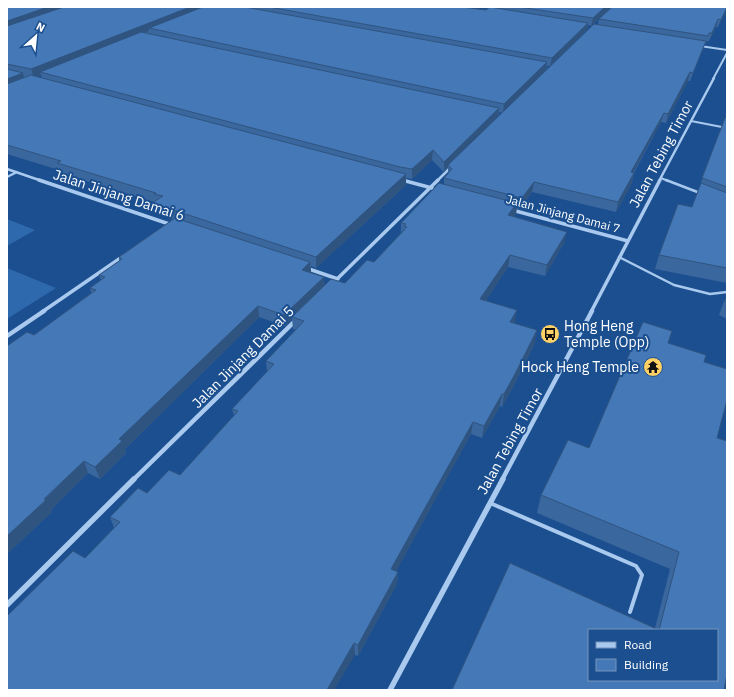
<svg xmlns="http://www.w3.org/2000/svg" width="734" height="697" font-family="'IBM Plex Sans',sans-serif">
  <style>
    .green { fill: #2e69ad }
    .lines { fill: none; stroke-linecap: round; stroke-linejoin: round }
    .lane-far2 { stroke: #a9c9ee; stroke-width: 2 }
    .lane-far1 { stroke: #a9c9ee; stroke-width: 2.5 }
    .lane { stroke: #a9c9ee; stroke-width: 4 }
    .street-far4 { stroke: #a9c9ee; stroke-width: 2 }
    .street-far3 { stroke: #a9c9ee; stroke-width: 2.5 }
    .street-far2 { stroke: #a9c9ee; stroke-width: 3.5 }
    .street-far1 { stroke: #a9c9ee; stroke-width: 4.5 }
    .street { stroke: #a9c9ee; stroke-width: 5.5 }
    .wall { fill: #3a679d; fill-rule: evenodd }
    .shaded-wall { fill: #305480 }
    .building { fill: #4478b7; stroke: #305480; fill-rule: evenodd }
    .labels { text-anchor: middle; stroke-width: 4; stroke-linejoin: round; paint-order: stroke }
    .far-street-label { font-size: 12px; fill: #fff; stroke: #1b4f8f }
    .street-label { font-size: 14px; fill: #fff; stroke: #1b4f8f }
    .poi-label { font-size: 14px; fill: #fff; stroke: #1b4f8f; text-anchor: start }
  </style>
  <rect width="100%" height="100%" fill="#1b4f8f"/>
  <path class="green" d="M7,219L35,230L7,246Z
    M7,268L56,288L7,319Z"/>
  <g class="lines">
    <path class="lane-far2" d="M691,121L727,128
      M661,178L668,181"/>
    <path class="lane-far1" d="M666,180L700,193
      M619,257L674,285L710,294L727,292"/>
    <path class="lane" d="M490,503L636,566L642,575L630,612"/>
    <path class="street-far4" d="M700,46L727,50
      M713,79L727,53"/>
    <path class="street-far3" d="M7,169L42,181
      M7,177L17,172
      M402,180L405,181
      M437,181L451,167
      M659,181L714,78"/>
    <path class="street-far2" d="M39,180L172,225
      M402,180L432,188
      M512,210L628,241
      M306,268L338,279
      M333,283L438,180
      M42,312L122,257
      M591,312L660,180"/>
    <path class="street-far1" d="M7,336L44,311
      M133,480L296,320
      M502,480L592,311"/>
    <path class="street" d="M7,605L134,479
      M390,690L503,479"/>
  </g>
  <path class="wall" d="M7,7H462L486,10L495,8V7H727L718,27H716L709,41H707L705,44L690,81H688L666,123L661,122L634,173L632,183L616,212L532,192L520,209L517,208L516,214L514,216L564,243L545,276L508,267L486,300L515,322V323L535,343L513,387L502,407L500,406L482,438L471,434L396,571L398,572L397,584L358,656L85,558L114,528L110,517L147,493L180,475L234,416L232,409L267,372L266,361L296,330L293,329L292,319L285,326L259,317L125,449L126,453L100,479L88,473L51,510L52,512L7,554L34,335L91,293L90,288L101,280L99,275L119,261V257L173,220L155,213L152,203L154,202L60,173L59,170L7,154ZM609,9L599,19L598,24L546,71L547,66H550L587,30L588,25L591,26ZM41,75L42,78L37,77ZM499,112L502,113L498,117ZM432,160L444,172L448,167V174L444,178V184L401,223V233L374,262L345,283L324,285V277L311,273V266L316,268L406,185V178L412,179Z
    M725,118H727V283L655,269L659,255L692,207Z
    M727,298V319L719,315L724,301Z
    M668,343L704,362L717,438L727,674L655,628L670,569L537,513L541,495L589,448Z"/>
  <path class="shaded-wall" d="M48,7H72L7,29V21Z
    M190,7H210L149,28V31L46,73L40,72L41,75L34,78L31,69Z
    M605,7H612L591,26L593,18Z
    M727,7V10L718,27L721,20Z
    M718,19L716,27L709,41L712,33Z
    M588,23L587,30L550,66L552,58Z
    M547,62L546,71L503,113L504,104Z
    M690,72L688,81L666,123L668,114Z
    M23,73L25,81L7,89V79Z
    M499,108L498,118L448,165V167L444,172V162Z
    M664,113L661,122L628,182L631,172Z
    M433,150L432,160L412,179V169Z
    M634,173L632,183L616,212L618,202Z
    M406,174V185L316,268V257Z
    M534,182L532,192L520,209L522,198Z
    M517,203L516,214L507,226L508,215Z
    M567,232L564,243L545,276L547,265Z
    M510,255L508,267L479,311L480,299Z
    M310,262L311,273L302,270Z
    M324,277L325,288L292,317V319L285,326L284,315Z
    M258,306L259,317L125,449L126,453L100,479L95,467L119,439Z
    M517,310L515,322L508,334L510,322Z
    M537,330L535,343L513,387L502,407L504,394Z
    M502,394L500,406L482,438L484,426Z
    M473,422L471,434L391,581V569Z
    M84,461L88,473L51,510L52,512L7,554V536Z
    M398,572L397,584L358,656V645Z
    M354,643L355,655L334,690H327Z"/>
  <path class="building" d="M7,7H48L7,21Z
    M64,7H190L31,69L7,64V26Z
    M203,7H245L547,62L504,104L149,28Z
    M269,7H462L486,10L490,7L588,23L552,58Z
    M519,7H605L593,18Z
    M612,7H727L721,20L718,19L712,33H709L708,36L599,19Z
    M594,24L706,41L693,73L690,72L668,114L664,113L631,172L634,173L618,202L534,182L522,198L444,178L452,169L448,165Z
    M141,32L499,108L444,162L433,150L412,169L400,167L40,72Z
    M7,69L23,73L7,79Z
    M31,75L406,174L316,257L152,203L163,196L154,194L156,193L57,163L61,161L7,145V84Z
    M725,118H727V187L702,178Z
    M439,183L517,203L508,215L567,232L547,265L510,255L480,299L517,310L510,322L537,330L515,374L504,394H502L484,426L473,422L391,569L398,572L358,645L354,643L327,690H7V616L73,551L85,558L120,522L110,517L138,488L147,493L169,470L180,475L238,411L232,409L274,364L266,361L304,321L292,317L331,279L345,283L367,260L374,262L407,227L404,226L406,224L401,223Z
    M701,183L727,193V268L659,255L678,204L692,207Z
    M175,218L310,262L302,270L324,277L284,315L258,306L119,439L122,441L95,467L84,461L44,499L46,500L7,536V346L27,332L34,335L96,290L90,288L105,277L99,275L122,259L119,257Z
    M727,298V302L724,301Z
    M643,322L672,331L668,343L706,355L704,362L727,369V400L717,438L727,441V674L724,690H452L510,563L659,630L679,552L541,495L568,440L589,448ZM589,630H717V680H589Z"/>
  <defs>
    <g id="bus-disc" transform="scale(1)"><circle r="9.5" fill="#ffd166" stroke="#1b4f8f"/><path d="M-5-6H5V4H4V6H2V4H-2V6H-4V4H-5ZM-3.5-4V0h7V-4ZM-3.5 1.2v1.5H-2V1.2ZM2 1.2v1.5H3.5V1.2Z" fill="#111"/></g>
    <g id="temple-disc" transform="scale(1)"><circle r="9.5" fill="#ffd166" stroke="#1b4f8f"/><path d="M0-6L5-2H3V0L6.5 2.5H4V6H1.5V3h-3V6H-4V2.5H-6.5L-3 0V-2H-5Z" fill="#111"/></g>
  </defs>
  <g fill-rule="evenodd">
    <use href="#bus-disc" x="550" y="334"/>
    <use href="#temple-disc" x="653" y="367"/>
  </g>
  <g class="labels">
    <g class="far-street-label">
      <text transform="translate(563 214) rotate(15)" y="4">Jalan Jinjang Damai 7</text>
    </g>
    <g class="street-label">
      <text transform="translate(661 154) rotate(-62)" y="5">Jalan Tebing Timor</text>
      <text transform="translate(119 195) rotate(18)" y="5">Jalan Jinjang Damai 6</text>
      <text transform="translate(243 357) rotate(-45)" y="5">Jalan Jinjang Damai 5</text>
      <text transform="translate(510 441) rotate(-61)" y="5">Jalan Tebing Timor</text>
    </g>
    <g class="poi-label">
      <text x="564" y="331">Hong Heng<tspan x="564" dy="16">Temple (Opp)</tspan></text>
      <text x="639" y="372" text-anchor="end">Hock Heng Temple</text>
    </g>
  </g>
  <rect width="734" height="697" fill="none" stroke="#ffffff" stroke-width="16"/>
  <rect x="588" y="629" width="130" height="52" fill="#1b4f8f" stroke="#7695bc"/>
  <rect x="596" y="642" width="20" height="6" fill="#a9c9ee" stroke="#7695bc"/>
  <text x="624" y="649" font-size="12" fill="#ffffff">Road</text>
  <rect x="596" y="659" width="20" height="12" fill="#4478b7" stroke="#7695bc"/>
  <text x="624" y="669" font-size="12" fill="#ffffff">Building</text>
  <g transform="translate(36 36) rotate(27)" stroke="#1b4f8f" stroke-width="3" paint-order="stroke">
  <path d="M0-3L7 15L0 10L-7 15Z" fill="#ffffff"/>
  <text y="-6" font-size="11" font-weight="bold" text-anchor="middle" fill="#ffffff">N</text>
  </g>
</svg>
